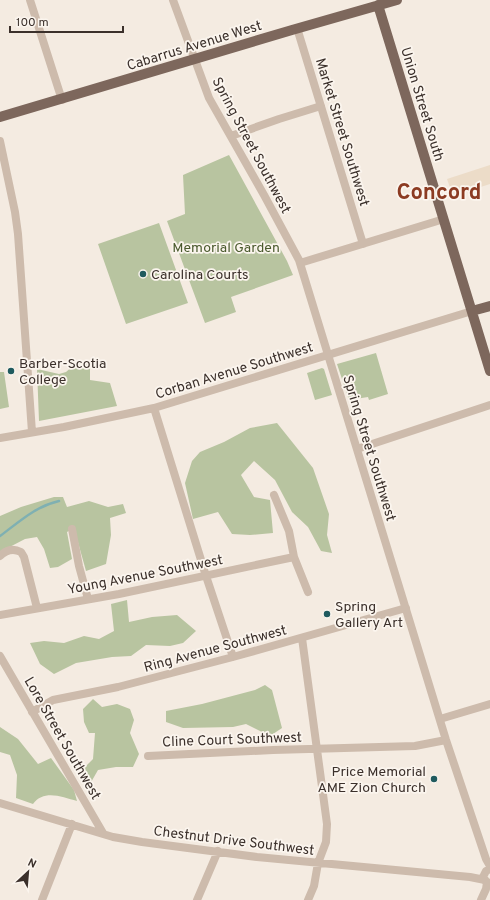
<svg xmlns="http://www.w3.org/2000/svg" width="490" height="900" font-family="Overpass,sans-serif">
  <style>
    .green { fill: #b8c4a0 }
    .plaza { fill: #ecdcc8 }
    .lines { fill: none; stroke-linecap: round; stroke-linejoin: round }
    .stream { stroke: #7fb0b2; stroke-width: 2.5 }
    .minor { stroke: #cdbbac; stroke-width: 8 }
    .major { stroke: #7d675c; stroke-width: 10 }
    .poi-dot { fill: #1f5a5e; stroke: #fbf5ee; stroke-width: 1.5 }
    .labels { text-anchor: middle; stroke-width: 3.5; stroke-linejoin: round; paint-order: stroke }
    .street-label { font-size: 14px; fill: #3b302b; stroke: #fbf5ee }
    .park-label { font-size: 14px; fill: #4a5a2e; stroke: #fbf5ee }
    .poi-label { font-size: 14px; fill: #3b302b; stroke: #fbf5ee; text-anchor: start }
    .town-label { font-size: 22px; font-weight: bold; fill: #8c3b22; stroke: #fbf5ee }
  </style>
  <rect width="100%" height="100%" fill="#f4ebe1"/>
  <path class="green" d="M229,155L287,261L293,275L231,297L236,312L205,323L167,221L185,214L183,175Z
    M159,223L188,303L126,324L98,244Z
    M376,353L388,394L369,400L368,397L349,400L337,364Z
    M90,364V380L110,383L117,406L39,421L37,369L59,374L66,372L74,365Z
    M322,368L324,369L332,395L315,400L307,373Z
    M0,372H4L9,407L0,409Z
    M277,423L313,468L329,514L327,535L332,553L321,551L308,527L292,512L275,480L254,461L241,475L254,497L270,500L273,533L250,535L232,534L218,512L193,519L185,483L192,461L200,452L224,442L250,428Z
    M54,497H63L67,507L89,501L108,507L123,504L126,513L110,518L111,535L106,564L86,571L74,528L67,532L72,559L58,567L50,568L44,549L37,537L25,539L0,552V516L21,507Z
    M127,600L129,622L152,617L177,615L196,631L183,643L170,646L146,645L131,656L112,657L76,663L54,674L40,664L30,643L44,641L64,643L84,636L99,639L114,631L111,604Z
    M265,685L272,690L282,728L270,736L246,724L233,727L183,728L166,722V711L202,704L255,690Z
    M93,699L102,707L117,704L130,709L134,720L130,733L139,754L133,767H116L98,770L90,784L82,770L93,759L95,733H89L84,722L83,709Z
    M0,727L18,739L38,764L51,758L74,790L77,801C62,797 44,789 33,804L16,798L17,775L10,755L0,752Z"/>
  <path class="plaza" d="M490,165V184L453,196L447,179Z"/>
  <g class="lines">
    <path class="stream" d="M0,536C19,522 36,506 59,501"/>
    <path class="minor" d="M30,0L62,100
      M173,0L209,98L264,195L299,260L446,740L486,859L490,866
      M297,28L363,244
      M231,136L279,119L321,106
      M0,141L15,212L18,234L32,432
      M300,263L444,219
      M154,408L206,576L233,657
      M0,438L64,427L154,408L472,311
      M357,449L490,405
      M274,495L289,531L294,557L308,592
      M72,529L79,566L88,599
      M0,556C6,550 13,548 21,552L24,557L37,608
      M0,615L119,594L294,557
      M302,638L327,824L326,842L318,863L314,886L308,900
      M0,656L103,833
      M32,712L53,700L118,687L233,657L406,608
      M440,719L490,704
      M148,756L273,750L415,746L446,740
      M0,803L113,837L142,842L257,857L470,877L485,880
      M490,869L486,871L483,877L485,881L490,883
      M42,900L72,824
      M197,900L218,851
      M481,900L486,889L487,882"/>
    <path class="major" d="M378,5L490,371
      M0,117L292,30L397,0
      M472,311L490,306"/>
  </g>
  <g class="poi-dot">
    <circle cx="143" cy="274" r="4"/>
    <circle cx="11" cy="371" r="4"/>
    <circle cx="327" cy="614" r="4"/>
    <circle cx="434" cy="779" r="4"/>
  </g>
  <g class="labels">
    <g class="street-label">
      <text transform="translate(194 45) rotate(-17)" y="5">Cabarrus Avenue West</text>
      <text transform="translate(423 104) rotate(73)" y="5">Union Street South</text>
      <text transform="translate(343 132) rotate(73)" y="5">Market Street Southwest</text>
      <text transform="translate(252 145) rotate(62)" y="5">Spring Street Southwest</text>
      <text transform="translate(234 370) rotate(-17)" y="5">Corban Avenue Southwest</text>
      <text transform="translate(370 448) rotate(73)" y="5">Spring Street Southwest</text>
      <text transform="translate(145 574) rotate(-11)" y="5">Young Avenue Southwest</text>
      <text transform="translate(215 648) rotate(-15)" y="5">Ring Avenue Southwest</text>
      <text transform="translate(63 738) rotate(60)" y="5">Lore Street Southwest</text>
      <text transform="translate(232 739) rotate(-2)" y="5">Cline Court Southwest</text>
      <text transform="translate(234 840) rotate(7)" y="5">Chestnut Drive Southwest</text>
    </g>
    <g class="park-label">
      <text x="226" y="252">Memorial Garden</text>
    </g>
    <g class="poi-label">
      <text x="151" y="279">Carolina Courts</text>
      <text x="19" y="368">Barber-Scotia<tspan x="19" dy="16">College</tspan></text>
      <text x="335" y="611">Spring<tspan x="335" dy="16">Gallery Art</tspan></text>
      <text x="426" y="776" text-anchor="end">Price Memorial<tspan x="426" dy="16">AME Zion Church</tspan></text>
    </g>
    <g class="town-label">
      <text x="439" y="199">Concord</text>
    </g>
  </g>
  <g transform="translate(28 872) rotate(26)" stroke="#fbf5ee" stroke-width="3" paint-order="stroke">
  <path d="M0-3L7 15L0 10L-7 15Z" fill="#3b302b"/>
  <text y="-6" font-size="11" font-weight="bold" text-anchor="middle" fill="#3b302b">N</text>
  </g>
  <path d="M10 26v6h113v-6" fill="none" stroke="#3b302b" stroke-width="2"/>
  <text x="16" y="26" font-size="12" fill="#3b302b" stroke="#fbf5ee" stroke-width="3" paint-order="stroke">100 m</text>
</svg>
